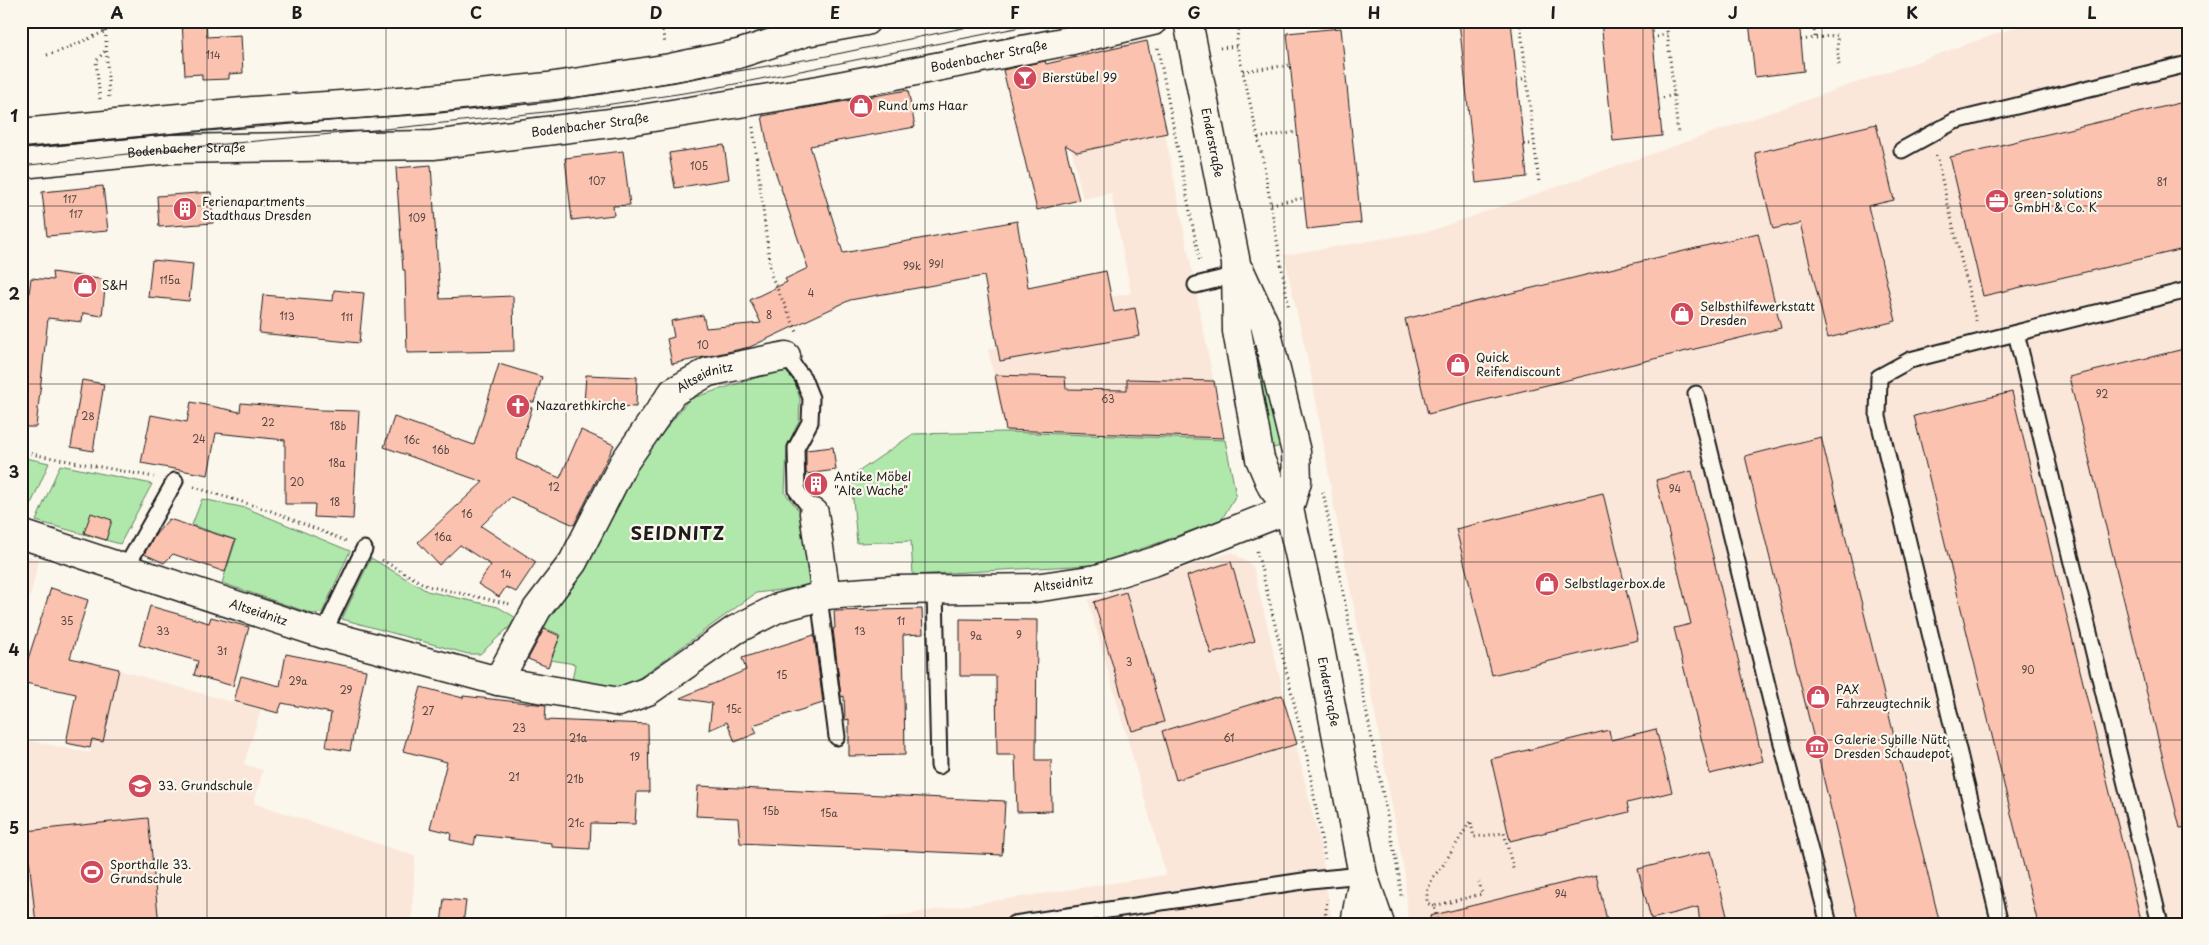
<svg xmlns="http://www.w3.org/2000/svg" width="2209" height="945" font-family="'Playpen Sans',sans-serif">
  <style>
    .built { fill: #fbe7da }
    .green { fill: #b0e8ac; stroke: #668264 }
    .building { fill: #fbc2b0; stroke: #1c1c1c }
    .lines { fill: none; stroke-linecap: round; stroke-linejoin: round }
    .lane-casing { stroke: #1c1c1c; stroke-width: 19 }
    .street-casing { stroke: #1c1c1c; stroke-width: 31 }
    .secondary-casing { stroke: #1c1c1c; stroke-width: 31 }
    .path { stroke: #1c1c1c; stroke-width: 3; stroke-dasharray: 1 4; stroke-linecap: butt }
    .lane { stroke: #fbf7ec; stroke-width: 15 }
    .street { stroke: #fbf7ec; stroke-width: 28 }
    .secondary { stroke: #fbf7ec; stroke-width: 28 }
    .tram { stroke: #1c1c1c; stroke-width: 1 }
    .grid { fill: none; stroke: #1c1c1c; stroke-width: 1; stroke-opacity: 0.55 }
    .labels { text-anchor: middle; stroke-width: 4.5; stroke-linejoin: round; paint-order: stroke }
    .number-label { font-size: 10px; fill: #544641 }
    .street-label { font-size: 12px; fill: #1c1c1c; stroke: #fbf7ec }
    .poi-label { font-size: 12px; fill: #1c1c1c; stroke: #fbf7ec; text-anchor: start }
    .district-label { font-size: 18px; font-weight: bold; letter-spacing: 1px; fill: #1c1c1c; stroke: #fbf7ec }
    .neatline { fill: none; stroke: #1c1c1c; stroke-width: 2 }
    .grid-label { font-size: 16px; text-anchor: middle; font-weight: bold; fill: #1c1c1c }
  </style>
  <rect width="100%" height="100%" fill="#fbf7ec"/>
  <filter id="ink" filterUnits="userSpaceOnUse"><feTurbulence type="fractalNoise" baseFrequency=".02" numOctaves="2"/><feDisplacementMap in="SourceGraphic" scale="10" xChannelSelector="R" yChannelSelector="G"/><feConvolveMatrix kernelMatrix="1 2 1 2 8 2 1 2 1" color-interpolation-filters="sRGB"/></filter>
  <g filter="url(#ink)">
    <path class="built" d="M2033,21H2188V924H1408L1405,877L1373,703L1335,512L1314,389L1284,255L1430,231Z
      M1147,41L1225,440L1005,432L988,349L1058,335L1053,308L1131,293L1111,193L1083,199L1050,57Z
      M1232,552L1253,566L1321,848L1332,924H842L1166,875L1088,600Z
      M21,554L39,559L21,636Z
      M108,667L261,710L244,764L263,770L254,803L415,856L412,924H21V739L90,753Z"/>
    <path class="green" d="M1254,322L1281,446L1270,449L1247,323Z
      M784,369L795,382L800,399L799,421L787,446L785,493L804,517L814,586L756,593L635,681L619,688L572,681L575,664L551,660L561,635L539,626L633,472L689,399Z
      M1005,432L1225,440L1236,495L1222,519L1150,546L1091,565L913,575L911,541L857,543L851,477L913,434Z
      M21,457L49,463L24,520L21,519Z
      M60,465L152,484L120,544L36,521Z
      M202,499L246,508L350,551L322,613L313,614L222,583L236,540L192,525Z
      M371,558L427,591L498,607L518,619L480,654H468L342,619Z"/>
    <path class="building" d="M182,21H206L207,37L241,35L243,73L229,74V79L202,80V74L185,75Z
      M1459,21H1511L1527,177L1476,183Z
      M1601,21H1651L1662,136L1613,141Z
      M1749,21H1799L1804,71L1755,77Z
      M1341,28L1361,223L1307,229L1287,33Z
      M1147,41L1167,133L1077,152L1065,145L1079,200L1037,210L1003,70L1045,61L1046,64Z
      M908,90L915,127L810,146L843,253L1017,221L1028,287L1106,271L1114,312L1135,308L1140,336L1000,361L984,276L850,300L750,347L672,364L667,339L674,337L671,321L703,315L706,328L761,323L750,300L787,282L785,279L808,268L769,153L762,116Z
      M2188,101V248L1983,296L1950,157Z
      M1876,124L1894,200L1868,206L1896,321L1828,338L1800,223L1773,229L1755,153Z
      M724,145L729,179L675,188L669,153Z
      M623,151L630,205L613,206L614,215L572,220L565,158Z
      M431,165L440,299L513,296L514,351L407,353L405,270H403L396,168Z
      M103,186L108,231L47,236L42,192Z
      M211,192L213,223L159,227L157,196Z
      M1758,233L1781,328L1428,414L1405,319Z
      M152,260L193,264L189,301L148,297Z
      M52,272L106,280L102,316L83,313L82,322L48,318L36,427H21V356L31,278L53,280Z
      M334,290L364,293L359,343L259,333L263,295L333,301Z
      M2188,348V827L2180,828L2069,377Z
      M499,364L542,377L534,402L517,401L532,408L516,459L560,478L581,430L614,445L574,525L511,497L481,526L536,562L516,592L506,587L499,597L478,584L491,565L460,545L439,565L418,542L483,482L384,447L394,417L474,445Z
      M586,375L637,377L636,407L584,404Z
      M995,375L1065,377L1066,389L1127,390V379L1214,381L1224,438L1006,430Z
      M82,380L104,384L93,451L71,447Z
      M2012,392L2142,924H2038L1914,416Z
      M191,402L240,412L241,403L320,410L359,411L353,519L314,517L315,504H285V440L216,433L208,475L141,463L151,415L187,422Z
      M1821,437L1940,924H1859L1745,456Z
      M833,447L836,470L806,474V450Z
      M1692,471L1763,761L1710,774L1674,628L1691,624L1656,480Z
      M1603,493L1638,640L1492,675L1456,529Z
      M91,513L112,520L106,540L84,533Z
      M169,519L235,540L225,572L173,554L164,563L144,554L156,534Z
      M1231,562L1255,641L1211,654L1187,576Z
      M51,588L88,600L70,658L119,669L103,742L92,739L90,748L66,743L76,694L21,682V660L27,662Z
      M1126,592L1164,722L1132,731L1094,602Z
      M150,606L209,623L211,617L249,627L233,686L194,675L198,661L139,645Z
      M922,609L923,634L903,635L905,755L849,756V719L845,720L844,696L841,697L833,629L835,628L834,611Z
      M960,619L1037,620L1036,760H1051L1052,811L1017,812L1015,755H997L996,676H960Z
      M544,629L560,636L548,667L528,659Z
      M814,635L823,703L753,725L757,733L735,742L727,722L709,730L712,703L680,698L746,670L742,658Z
      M286,654L366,670L350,751L326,747L331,713L282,703L278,713L234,701L241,676L280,686Z
      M421,687L463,698V696L546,705L545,720L648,724L649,792H637L635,824L591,823L590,849L552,847V843L476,835L474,845L450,840L451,833L430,828L447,762L403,751Z
      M1282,695L1297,744L1176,780L1162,731Z
      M1656,729L1672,792L1627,803L1629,812L1510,841L1491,759L1609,730L1611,740Z
      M698,786L1005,801L1002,855L740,843L738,818L696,816Z
      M148,818L159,924H36L26,831Z
      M1711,851L1729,924H1700L1698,907L1651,919L1638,869Z
      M1596,875L1608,924H1431L1430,916Z
      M444,899L466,901L463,924H441Z"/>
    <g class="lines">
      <g class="lane-casing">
        <path id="lane" d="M1902,150L1955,121L2188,64
          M1196,285L1236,275
          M786,356L803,378L811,398L810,422L796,448L797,491L814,513
          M1696,394L1771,701L1829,924
          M125,569L175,481
          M935,590L939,766
          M819,597L837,737
          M323,634L364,549
          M1014,924L1310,880L1363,875
          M2000,924L1878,417L1879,377L1910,360L2016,333
          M2160,924L2016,333L2188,290"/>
      </g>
      <g class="street-casing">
        <g id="street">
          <path d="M814,513L826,595"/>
          <path id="s1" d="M21,534L323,634L498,681L619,702L648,691L735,630L778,608L826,595L894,590L1034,588L1097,579L1156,561L1289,509"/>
          <path id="s2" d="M498,681L537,609L573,562L623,464L673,392L708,372L786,356"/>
        </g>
      </g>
      <g class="secondary-casing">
        <g id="secondary">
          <path id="s3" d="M1188,21L1236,263L1237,331L1260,459L1272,487L1289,509L1317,632L1363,875L1380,924"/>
          <path d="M21,133L253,111L429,99L548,87L670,68L738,54L806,32L866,21"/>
          <path id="s4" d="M21,164L172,149L433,145L635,120L819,90L1073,40L1153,21"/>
          <path d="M1241,273L1265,325L1296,452L1297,481L1289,509"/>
          <path d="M1355,924L1363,878"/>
        </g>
      </g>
      <path class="path" d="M105,21L109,98
        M660,21L665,43
        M1244,21C1237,28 1237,37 1237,46L1262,155L1289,309
        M1520,21L1539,183
        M1666,21L1678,133
        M1813,21L1815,37
        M1652,38L1667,34
        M1801,40L1837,35L1839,67
        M1158,48L1200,263
        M1220,48L1237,46
        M47,55L58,52L106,31
        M1243,71L1290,65
        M1517,80L1527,78
        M100,99L96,61L105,51
        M1658,99L1674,95
        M753,127L771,275L797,332
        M1258,138L1297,132
        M1524,145L1534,143
        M1936,155L1976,321
        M1271,204L1304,198
        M21,452L154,477
        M194,487L271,511L346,541
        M1323,492L1399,876L1401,896
        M1257,551L1307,756L1325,859
        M382,560L427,586L510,604
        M1471,823L1474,837L1504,833L1514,872
        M1434,906L1427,903V892L1433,877L1442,867L1470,822
        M1325,924L1327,899
        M1438,924L1434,906L1482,894L1479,882"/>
      <use href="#lane" class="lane"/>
      <use href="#street" class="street"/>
      <use href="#secondary" class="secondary"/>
      <path class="tram" d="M21,149L195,132L440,112L596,95L827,56L997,21
        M21,166L172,149L406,127L592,107L710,89L1051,21"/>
    </g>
  </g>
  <path class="grid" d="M207,21V924M386,21V924M566,21V924M746,21V924M925,21V924M1104,21V924M1284,21V924M1464,21V924M1643,21V924M1822,21V924M2002,21V924M21,206H2188M21,384H2188M21,562H2188M21,740H2188"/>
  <defs>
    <g id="bar-disc" transform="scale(1.25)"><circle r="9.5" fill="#d1495b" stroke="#fbf7ec"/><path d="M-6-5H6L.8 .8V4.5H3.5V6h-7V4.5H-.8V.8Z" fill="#fff"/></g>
    <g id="shop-disc" transform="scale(1.25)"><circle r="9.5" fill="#d1495b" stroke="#fbf7ec"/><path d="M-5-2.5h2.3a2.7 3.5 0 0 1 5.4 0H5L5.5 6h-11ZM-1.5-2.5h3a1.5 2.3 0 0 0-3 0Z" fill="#fff"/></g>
    <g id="office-disc" transform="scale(1.25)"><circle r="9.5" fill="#d1495b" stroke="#fbf7ec"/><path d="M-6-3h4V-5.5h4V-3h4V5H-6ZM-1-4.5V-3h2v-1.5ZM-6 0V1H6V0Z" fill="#fff"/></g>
    <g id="building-disc" transform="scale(1.25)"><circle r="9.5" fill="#d1495b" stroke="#fbf7ec"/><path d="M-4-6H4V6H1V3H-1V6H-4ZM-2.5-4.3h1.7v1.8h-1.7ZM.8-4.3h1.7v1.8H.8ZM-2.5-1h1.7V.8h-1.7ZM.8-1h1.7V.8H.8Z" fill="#fff"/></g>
    <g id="church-disc" transform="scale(1.25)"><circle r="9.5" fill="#d1495b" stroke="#fbf7ec"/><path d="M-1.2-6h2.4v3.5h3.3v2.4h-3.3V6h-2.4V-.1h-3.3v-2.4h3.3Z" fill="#fff"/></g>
    <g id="museum-disc" transform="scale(1.25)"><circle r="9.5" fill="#d1495b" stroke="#fbf7ec"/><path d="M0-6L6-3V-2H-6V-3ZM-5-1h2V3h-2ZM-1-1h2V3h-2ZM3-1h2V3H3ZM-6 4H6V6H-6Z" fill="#fff"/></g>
    <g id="school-disc" transform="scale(1.25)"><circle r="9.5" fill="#d1495b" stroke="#fbf7ec"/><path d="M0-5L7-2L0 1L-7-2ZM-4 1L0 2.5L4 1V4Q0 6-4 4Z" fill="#fff"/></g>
    <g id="stadium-disc" transform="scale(1.25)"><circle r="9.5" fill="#d1495b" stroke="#fbf7ec"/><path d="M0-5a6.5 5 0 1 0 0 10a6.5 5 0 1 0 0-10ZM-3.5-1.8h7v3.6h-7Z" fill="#fff"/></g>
  </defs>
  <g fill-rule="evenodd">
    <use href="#bar-disc" x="1025" y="78"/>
    <use href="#shop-disc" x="861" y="106"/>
    <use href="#office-disc" x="1997" y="201"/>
    <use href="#building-disc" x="185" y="209"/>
    <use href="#shop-disc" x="85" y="286"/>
    <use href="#shop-disc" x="1682" y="314"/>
    <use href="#shop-disc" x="1458" y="365"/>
    <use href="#church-disc" x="518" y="406"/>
    <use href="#building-disc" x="816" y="484"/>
    <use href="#shop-disc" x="1547" y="584"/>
    <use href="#shop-disc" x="1818" y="697"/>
    <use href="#museum-disc" x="1817" y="747"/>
    <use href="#school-disc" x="140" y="786"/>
    <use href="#stadium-disc" x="92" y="872"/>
  </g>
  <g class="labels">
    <g class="number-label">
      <text x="213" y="59">114</text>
      <text x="699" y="170">105</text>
      <text x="597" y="185">107</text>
      <text x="2162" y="186">81</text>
      <text x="70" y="203">117</text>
      <text x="76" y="218">117</text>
      <text x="417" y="222">109</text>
      <text x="936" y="268">99l</text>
      <text x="912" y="270">99k</text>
      <text x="170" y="284">115a</text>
      <text x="811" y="297">4</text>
      <text x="769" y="319">8</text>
      <text x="287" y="320">113</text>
      <text x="347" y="321">111</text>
      <text x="703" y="349">10</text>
      <text x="2102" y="398">92</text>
      <text x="1108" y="403">63</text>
      <text x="88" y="420">28</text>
      <text x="268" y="426">22</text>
      <text x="338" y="430">18b</text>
      <text x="199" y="443">24</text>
      <text x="412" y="444">16c</text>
      <text x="441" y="454">16b</text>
      <text x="337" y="467">18a</text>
      <text x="297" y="486">20</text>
      <text x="554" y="491">12</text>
      <text x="1675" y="493">94</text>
      <text x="335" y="506">18</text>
      <text x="467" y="518">16</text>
      <text x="443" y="541">16a</text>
      <text x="506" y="578">14</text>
      <text x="67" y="625">35</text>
      <text x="901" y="625">11</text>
      <text x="163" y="635">33</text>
      <text x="860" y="635">13</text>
      <text x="1019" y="639">9</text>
      <text x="976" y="640">9a</text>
      <text x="222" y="655">31</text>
      <text x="1129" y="666">3</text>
      <text x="2028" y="674">90</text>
      <text x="782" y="679">15</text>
      <text x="298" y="685">29a</text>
      <text x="346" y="694">29</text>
      <text x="734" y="713">15c</text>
      <text x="428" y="715">27</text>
      <text x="519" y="732">23</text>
      <text x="578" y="742">21a</text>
      <text x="1229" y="742">61</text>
      <text x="635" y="761">19</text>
      <text x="514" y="781">21</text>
      <text x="575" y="783">21b</text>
      <text x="771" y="815">15b</text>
      <text x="829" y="817">15a</text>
      <text x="576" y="827">21c</text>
      <text x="1561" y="898">94</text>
    </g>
    <g class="street-label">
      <text dy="4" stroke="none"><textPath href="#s4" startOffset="976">Bodenbacher Straße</textPath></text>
      <text dy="4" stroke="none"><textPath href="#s4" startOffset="571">Bodenbacher Straße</textPath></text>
      <text dy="4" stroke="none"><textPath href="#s3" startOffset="124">Enderstraße</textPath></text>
      <text dy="4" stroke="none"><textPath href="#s4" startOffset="166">Bodenbacher Straße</textPath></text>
      <text dy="4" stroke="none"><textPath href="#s2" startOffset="374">Altseidnitz</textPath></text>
      <text dy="4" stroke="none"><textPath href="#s1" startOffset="1095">Altseidnitz</textPath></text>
      <text dy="4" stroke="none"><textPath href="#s1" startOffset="250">Altseidnitz</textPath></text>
      <text dy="4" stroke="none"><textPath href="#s3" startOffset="690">Enderstraße</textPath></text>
    </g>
    <g class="poi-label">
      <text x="1042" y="82">Bierstübel 99</text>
      <text x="878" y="110">Rund ums Haar</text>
      <text x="2014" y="198">green-solutions<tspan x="2014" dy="14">GmbH &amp; Co. K</tspan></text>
      <text x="202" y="206">Ferienapartments<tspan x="202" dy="14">Stadthaus Dresden</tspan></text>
      <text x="102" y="290">S&amp;H</text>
      <text x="1700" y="311">Selbsthilfewerkstatt<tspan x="1700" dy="14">Dresden</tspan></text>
      <text x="1476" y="362">Quick<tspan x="1476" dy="14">Reifendiscount</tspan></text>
      <text x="536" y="410">Nazarethkirche</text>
      <text x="834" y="481">Antike Möbel<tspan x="834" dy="14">"Alte Wache"</tspan></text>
      <text x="1564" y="588">Selbstlagerbox.de</text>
      <text x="1836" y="694">PAX<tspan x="1836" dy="14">Fahrzeugtechnik</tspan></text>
      <text x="1834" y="744">Galerie Sybille Nütt<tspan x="1834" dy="14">Dresden Schaudepot</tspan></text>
      <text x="158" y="790">33. Grundschule</text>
      <text x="110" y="869">Sporthalle 33.<tspan x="110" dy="14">Grundschule</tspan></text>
    </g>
    <g class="district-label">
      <text x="678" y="540">SEIDNITZ</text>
    </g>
  </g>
  <rect width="2209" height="945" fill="none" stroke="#fbf7ec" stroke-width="55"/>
  <rect x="28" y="28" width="2154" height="890" class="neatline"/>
  <g class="grid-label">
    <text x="117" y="19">A</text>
    <text x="297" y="19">B</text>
    <text x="476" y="19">C</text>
    <text x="656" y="19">D</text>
    <text x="835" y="19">E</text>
    <text x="1015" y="19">F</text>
    <text x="1194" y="19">G</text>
    <text x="1374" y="19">H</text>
    <text x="1553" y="19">I</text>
    <text x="1733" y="19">J</text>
    <text x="1912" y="19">K</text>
    <text x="2092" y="19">L</text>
    <text x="14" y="122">1</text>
    <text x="14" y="300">2</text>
    <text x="14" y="478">3</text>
    <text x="14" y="656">4</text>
    <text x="14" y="834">5</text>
  </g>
</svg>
